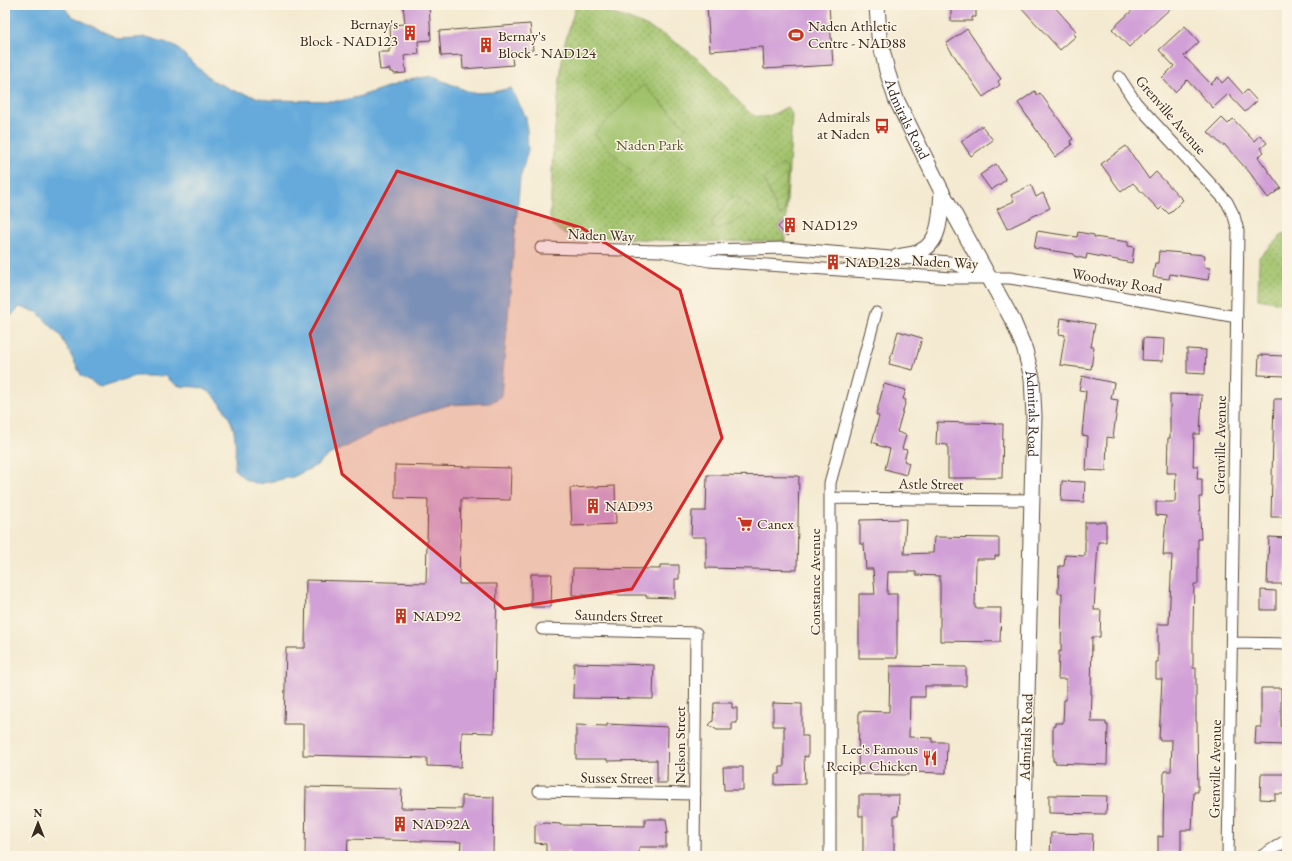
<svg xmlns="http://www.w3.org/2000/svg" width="1292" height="861" font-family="'EB Garamond',serif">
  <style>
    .park { fill: url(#park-dots); stroke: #6e7645 }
    .garden { fill: url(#garden-furrows); stroke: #6e7645 }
    .pitch { fill: #a1c26c; stroke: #6e7645 }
    .water { fill: #65aadb; stroke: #506a7c }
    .building { fill: #d1a0d7 }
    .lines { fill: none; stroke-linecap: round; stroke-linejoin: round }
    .minor-casing { stroke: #574739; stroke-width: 13 }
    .secondary-casing { stroke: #574739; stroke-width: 17 }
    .minor { stroke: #fff; stroke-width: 11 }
    .secondary { stroke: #fff; stroke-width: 15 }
    .marked { fill: #d62828; fill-opacity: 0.2; stroke: #d62828; stroke-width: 3; stroke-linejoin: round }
    .labels { text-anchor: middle; stroke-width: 3; stroke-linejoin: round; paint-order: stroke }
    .poi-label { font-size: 15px; fill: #3b2a1e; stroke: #fcf5e5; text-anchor: start }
    .street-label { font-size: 15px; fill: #3b2a1e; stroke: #fcf5e5 }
    .park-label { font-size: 15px; fill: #5a5835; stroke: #fcf5e5 }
  </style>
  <defs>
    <pattern id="park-dots" width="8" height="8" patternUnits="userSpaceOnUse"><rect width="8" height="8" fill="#a1c26c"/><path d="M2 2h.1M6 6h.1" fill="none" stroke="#849e58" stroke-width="1.8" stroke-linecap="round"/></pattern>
    <pattern id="garden-furrows" width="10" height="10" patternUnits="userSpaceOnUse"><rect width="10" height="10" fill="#a1c26c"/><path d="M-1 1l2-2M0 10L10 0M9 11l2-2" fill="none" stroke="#849e58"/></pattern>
  </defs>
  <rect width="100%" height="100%" fill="#fcf5e5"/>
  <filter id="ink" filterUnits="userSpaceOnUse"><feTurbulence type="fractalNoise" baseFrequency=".025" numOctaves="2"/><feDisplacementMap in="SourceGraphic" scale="8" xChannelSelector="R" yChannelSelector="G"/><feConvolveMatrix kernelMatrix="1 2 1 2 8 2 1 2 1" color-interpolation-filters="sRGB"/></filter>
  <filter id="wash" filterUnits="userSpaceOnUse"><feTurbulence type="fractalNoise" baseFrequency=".012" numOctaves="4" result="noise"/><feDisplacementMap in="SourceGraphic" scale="16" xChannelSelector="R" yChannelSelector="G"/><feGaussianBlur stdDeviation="0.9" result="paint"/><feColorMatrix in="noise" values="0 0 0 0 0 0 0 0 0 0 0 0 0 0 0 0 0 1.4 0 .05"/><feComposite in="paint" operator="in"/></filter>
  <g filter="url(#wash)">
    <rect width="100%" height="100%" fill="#f4ead1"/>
    <path class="park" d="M576,5H604L602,11C647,22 684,43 717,77C725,85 745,111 753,115C765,121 777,112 787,107L792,114L786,219L778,227L785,235V241L694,242L581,236C567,235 555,233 550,218L553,148L563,49Z
      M1284,233L1287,236V304L1258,299L1259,257Z"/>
    <path class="garden" d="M782,164L786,167L787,170L785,209L782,215H779L764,180Z
      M732,196C739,196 744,203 749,207V211C743,219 721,231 712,228V222Z"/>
    <path class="pitch" d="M643,85L686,128L637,177L594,134Z"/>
    <path class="water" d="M5,5H63L70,15L119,39L147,37L174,45L211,80L237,92L268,100L340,101L358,97L405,81L431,76L472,93L493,92L511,88L526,117L528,150L520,178L501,397L490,403L448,405L390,424L329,455L317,465L293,477L258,484L246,480L235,470C235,439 239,430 220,403C215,397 209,390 201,388C181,384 183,392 165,376H135L100,387L81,375L61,336L37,312L20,307L5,322Z"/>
    <g id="blocks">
      <path class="building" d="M403,5H429L431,40L418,41L419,54L404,56L406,73L394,74V72H390V69L380,70L378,52H389V49L391,48L390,25L405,24Z
        M707,5H829L833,65L764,69L763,47L710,51Z
        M951,5H976V17H972V21H951Z
        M1019,5H1053L1076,31L1073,33L1076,36L1060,50Z
        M1138,5H1174L1129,47L1112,29Z
        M530,24L533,50L511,52L513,65L463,69L462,55L441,56L439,31Z
        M1185,26L1199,42L1184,56L1211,84L1218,77L1222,83L1228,77L1243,94L1247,90L1257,101L1245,112L1228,94L1213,108L1187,80L1175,92L1162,78L1174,66L1159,50Z
        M967,29L1001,79L998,81L1000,85L983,97L946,44Z
        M1035,91L1037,95L1040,93L1073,139L1070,141L1072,145L1055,157L1018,103Z
        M1222,118L1228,124L1233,119L1254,141L1260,135L1267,143L1261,148L1264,152L1258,157L1281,188L1268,198L1250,173L1224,144L1223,146L1208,132Z
        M982,126L993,140L971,156L961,141Z
        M1126,146L1149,179L1156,172L1183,200L1169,214L1162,207L1159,210L1133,183L1121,192L1101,164Z
        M996,164L1006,180L991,190L980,175Z
        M1031,185L1036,197L1043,193L1050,208L1007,229L997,209L1014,201L1011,195Z
        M786,219L795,229L787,236L778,227Z
        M1037,231L1077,237L1078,232L1094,235V237L1128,242V246L1134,247L1132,263L1087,254L1086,259L1074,256V254L1034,248Z
        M1159,251L1205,255L1204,267L1210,268L1208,280L1170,274L1169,279L1153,277L1155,263H1158Z
        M1061,318L1095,324L1091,347H1094L1091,369L1060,365L1065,335L1059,334Z
        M898,331L922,338L913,370L889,364Z
        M1143,338L1164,339L1163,361L1142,360Z
        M1187,349L1206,350L1205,374L1187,373Z
        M1259,355L1285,356L1284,360H1287V376L1258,375Z
        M1082,376L1114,383L1111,399L1118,400L1113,438L1107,437L1106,471L1086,470L1088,436L1082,435L1086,391L1079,390Z
        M884,384L906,390L903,399L906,400L897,432L906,435L902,449L907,450L904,461L909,463L906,475L885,469L890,449L877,445L878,444L872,442L879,416L876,415Z
        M1170,394L1202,395L1200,434H1194L1193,466H1198L1197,479H1202V497H1199L1201,539H1198V584H1194L1193,628V668H1196V722H1197L1198,792H1194L1192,830H1181V852H1158V836L1163,837L1164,771H1171L1172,740H1159L1162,679H1156V662H1158V624H1169L1172,555H1163L1166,516L1156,515V502H1175L1176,473H1167L1168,438H1170Z
        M1274,399H1287V517H1271Z
        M937,422L1003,424L1002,478H948V445L936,444Z
        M395,465L511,468L510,500L461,499L459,584H497L494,733L462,732L461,767L427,766V758L303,755V724H284L286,648H305L306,580L426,583L428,499L395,498Z
        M707,475L799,476L797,570L706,568V537H691L692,511H706Z
        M1062,481L1085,482L1084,502L1061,501Z
        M615,486L616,524L572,526L570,488Z
        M906,519L904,554L933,553L934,537L999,538V556H995V559H976L975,608H1001L1000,642L940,641V576L916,575V572H888L887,594H897V658H859V594H875L873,569H866L864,544H860V520Z
        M1085,522H1106V542H1098L1094,610H1101L1100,637H1092L1091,694H1092L1091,722H1106V725H1108L1107,765L1055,763V761H1053V726H1055V723H1063L1064,700H1066V679H1058L1059,651L1061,652L1062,593H1058L1059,566H1064L1065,555L1085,556Z
        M1269,537L1287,538L1284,584H1267Z
        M660,565H679V579H675V598L646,597V595H572L573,568L660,569Z
        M531,574H552L551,607H531Z
        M1261,590L1276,591V610H1261Z
        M574,663L654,665L653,699L573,698Z
        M890,666L966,667V686H925V697H910L909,737L932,738V742H947L946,773L909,772L908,775L858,774L859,711L889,712Z
        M1261,688H1281V727H1286V745L1255,744L1256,727H1261Z
        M714,703H732V708H737V723H732V730H717L709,725L713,721Z
        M773,703L802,704V736H808V757L804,756L805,784L775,785V774H780V767H784V726H773Z
        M607,724L668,727L667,783H657V760L607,761V759H576V725L607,726Z
        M723,767H743V790H724Z
        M1261,774H1287V794H1275V800L1260,799Z
        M306,787L402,789L401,808L462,809V796L494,797L493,855L460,854L461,842L348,839L347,856H305Z
        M859,795H899L898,816H894V856H863V816H859Z
        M1049,795L1107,796L1106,814L1049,813Z
        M645,819H666L668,833H666V847H639V856H569V852H546V844L535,843V825L546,823L560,824V825L645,826Z
        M1051,833L1093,834L1092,856H1050Z"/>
    </g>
  </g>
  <g filter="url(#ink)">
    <use href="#blocks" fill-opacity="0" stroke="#574739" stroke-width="1"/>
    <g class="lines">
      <g class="minor-casing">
        <path id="minor" d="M1119,77L1136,103L1227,202L1234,216L1238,231L1228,856
          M541,248L661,251L785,248L949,262L985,276
          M661,251L709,261L952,278H1010L1237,317
          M830,498L1032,500
          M542,629L696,633L694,856
          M1232,643L1287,644
          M539,791L695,794
          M830,856V483L876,313
          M1262,856L1287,840"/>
      </g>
      <g class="secondary-casing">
        <g id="secondary">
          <path id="s1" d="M877,5L879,36L887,71L896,99L942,192L1013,321L1025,350L1032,378L1034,416L1023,856"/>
          <path d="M897,257C904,255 915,255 921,251C942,241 940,211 942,192"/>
        </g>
      </g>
      <use href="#minor" class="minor"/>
      <use href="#secondary" class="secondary"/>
    </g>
  </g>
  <path class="marked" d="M397,171L582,228L680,290L722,438L632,589L504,609L342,474L310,334Z"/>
  <defs>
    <g id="building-bare" transform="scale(1.2)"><path d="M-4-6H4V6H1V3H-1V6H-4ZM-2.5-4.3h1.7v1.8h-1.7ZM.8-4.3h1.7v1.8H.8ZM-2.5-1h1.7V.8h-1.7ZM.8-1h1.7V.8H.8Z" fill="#c8321e" stroke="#fcf5e5" stroke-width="2.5" paint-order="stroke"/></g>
    <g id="stadium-bare" transform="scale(1.2)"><path d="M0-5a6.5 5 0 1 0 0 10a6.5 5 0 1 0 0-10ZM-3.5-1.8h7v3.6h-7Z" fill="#c8321e" stroke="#fcf5e5" stroke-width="2.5" paint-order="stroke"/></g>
    <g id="bus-bare" transform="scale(1.2)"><path d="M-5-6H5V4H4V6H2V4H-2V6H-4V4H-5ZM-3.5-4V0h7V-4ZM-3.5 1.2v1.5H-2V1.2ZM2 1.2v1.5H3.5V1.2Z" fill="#c8321e" stroke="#fcf5e5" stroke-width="2.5" paint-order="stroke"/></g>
    <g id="supermarket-bare" transform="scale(1.2)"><path d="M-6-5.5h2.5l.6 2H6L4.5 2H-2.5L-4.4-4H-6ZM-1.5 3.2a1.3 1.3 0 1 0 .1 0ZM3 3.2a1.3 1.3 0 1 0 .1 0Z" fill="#c8321e" stroke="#fcf5e5" stroke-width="2.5" paint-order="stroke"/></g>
    <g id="restaurant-bare" transform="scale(1.2)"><path d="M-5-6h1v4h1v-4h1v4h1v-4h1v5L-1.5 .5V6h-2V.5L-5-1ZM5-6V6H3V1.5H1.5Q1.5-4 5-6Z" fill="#c8321e" stroke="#fcf5e5" stroke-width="2.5" paint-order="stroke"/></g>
  </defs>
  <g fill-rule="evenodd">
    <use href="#building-bare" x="410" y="33"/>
    <use href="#stadium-bare" x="796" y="35"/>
    <use href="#building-bare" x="486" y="45"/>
    <use href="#bus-bare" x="882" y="126"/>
    <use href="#building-bare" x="790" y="225"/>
    <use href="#building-bare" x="833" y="262"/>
    <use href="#building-bare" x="593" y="506"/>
    <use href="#supermarket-bare" x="745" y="524"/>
    <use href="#building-bare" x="401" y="616"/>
    <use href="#restaurant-bare" x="930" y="758"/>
    <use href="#building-bare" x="400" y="824"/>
  </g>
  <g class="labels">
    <g class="poi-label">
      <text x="398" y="29" text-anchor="end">Bernay's<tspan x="398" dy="17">Block - NAD123</tspan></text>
      <text x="808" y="31">Naden Athletic<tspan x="808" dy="17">Centre - NAD88</tspan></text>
      <text x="498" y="41">Bernay's<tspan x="498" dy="17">Block - NAD124</tspan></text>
      <text x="870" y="122" text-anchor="end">Admirals<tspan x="870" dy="17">at Naden</tspan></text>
      <text x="802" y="230">NAD129</text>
      <text x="845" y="267">NAD128</text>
      <text x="605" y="511">NAD93</text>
      <text x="757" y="529">Canex</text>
      <text x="413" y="621">NAD92</text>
      <text x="918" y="754" text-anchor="end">Lee's Famous<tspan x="918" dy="17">Recipe Chicken</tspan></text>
      <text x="412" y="829">NAD92A</text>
    </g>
    <g class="street-label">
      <text transform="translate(1171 115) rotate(49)" y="5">Grenville Avenue</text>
      <text dy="5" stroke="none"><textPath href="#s1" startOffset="119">Admirals Road</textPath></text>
      <text transform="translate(601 235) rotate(2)" y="5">Naden Way</text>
      <text transform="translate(945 262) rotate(3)" y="5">Naden Way</text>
      <text transform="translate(1117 281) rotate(10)" y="5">Woodway Road</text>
      <text dy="5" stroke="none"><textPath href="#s1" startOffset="443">Admirals Road</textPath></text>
      <text transform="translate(1220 445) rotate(-89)" y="5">Grenville Avenue</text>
      <text transform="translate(931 484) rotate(1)" y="5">Astle Street</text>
      <text transform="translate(815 582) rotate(-90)" y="5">Constance Avenue</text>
      <text transform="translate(619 616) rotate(2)" y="5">Saunders Street</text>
      <text transform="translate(1026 737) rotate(-88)" y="5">Admirals Road</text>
      <text transform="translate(680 745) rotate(-90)" y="5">Nelson Street</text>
      <text transform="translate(1215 769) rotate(-89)" y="5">Grenville Avenue</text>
      <text transform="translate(617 778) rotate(1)" y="5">Sussex Street</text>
    </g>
    <g class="park-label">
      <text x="650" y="150">Naden Park</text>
    </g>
  </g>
  <rect width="1292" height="861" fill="none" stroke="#fcf5e5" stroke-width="20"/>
  <g transform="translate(38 823)" stroke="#fcf5e5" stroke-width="3" paint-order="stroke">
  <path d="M0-3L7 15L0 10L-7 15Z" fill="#3b2a1e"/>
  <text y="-6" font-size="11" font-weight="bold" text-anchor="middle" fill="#3b2a1e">N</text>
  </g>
</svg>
